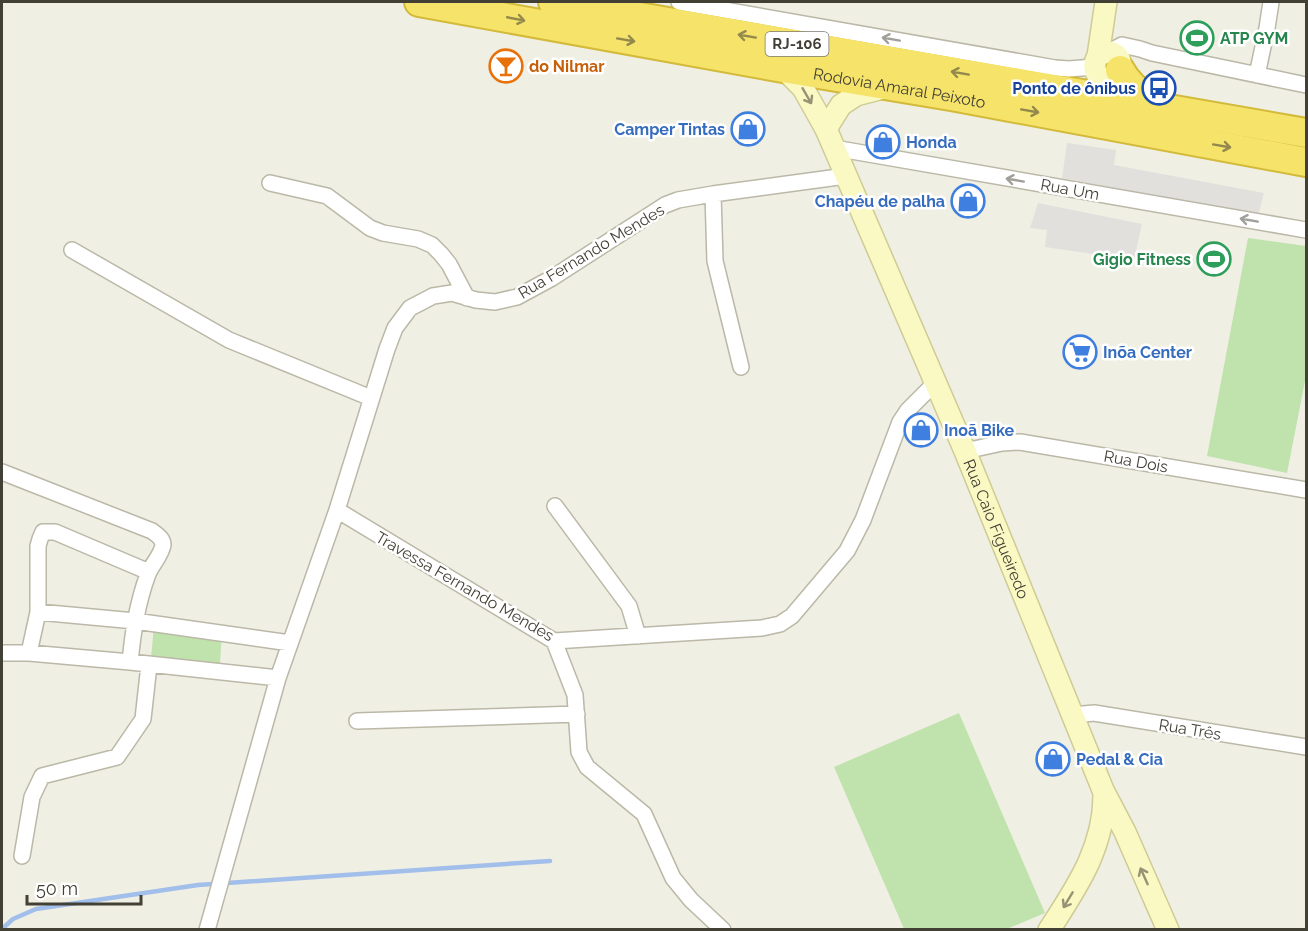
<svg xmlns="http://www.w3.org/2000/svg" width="1308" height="931" font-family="Raleway,sans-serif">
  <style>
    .green { fill: #c0e3ae }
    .parking { fill: #e1e0dc }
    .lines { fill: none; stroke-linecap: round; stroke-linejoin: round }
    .stream { stroke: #a2beeb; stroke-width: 4.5 }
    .street-casing { stroke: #bbb8a7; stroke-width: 18 }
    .secondary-casing { stroke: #cecb95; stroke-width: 24 }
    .highway-casing { stroke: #d3ba3a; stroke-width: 32 }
    .street { stroke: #fff; stroke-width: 15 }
    .secondary { stroke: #fbf9c3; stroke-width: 21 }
    .highway { stroke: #f5e36a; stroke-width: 28 }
    .oneway { stroke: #93894c }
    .oneway2 { stroke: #a09f9a }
    .oneway3 { stroke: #959374 }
    .labels { text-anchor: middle; stroke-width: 5; stroke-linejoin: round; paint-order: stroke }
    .shield { fill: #fff; stroke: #7b7971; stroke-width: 1.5 }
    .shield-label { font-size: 15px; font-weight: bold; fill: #423f34 }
    .leisure-label { font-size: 16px; font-weight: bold; fill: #27864d; stroke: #fff; text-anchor: start }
    .food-label { font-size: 16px; font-weight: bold; fill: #c56008; stroke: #fff; text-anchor: start }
    .street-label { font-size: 16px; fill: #423f34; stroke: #fff }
    .transit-label { font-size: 16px; font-weight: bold; fill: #164399; stroke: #fff; text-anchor: end }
    .shop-label { font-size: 16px; font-weight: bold; fill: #366cbe; stroke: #fff; text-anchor: start }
  </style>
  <rect width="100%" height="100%" fill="#f0efe3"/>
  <path class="green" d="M1248,238L1306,246V376L1287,473L1207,456Z
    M154,625L222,631L220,664L151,658Z
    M959,713L1045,913L1007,929H904L834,767Z"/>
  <path class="parking" d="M1067,143L1116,150L1114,165L1264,193L1258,216L1062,178Z
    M1038,203L1142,224L1134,260L1045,247L1047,230L1030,228Z"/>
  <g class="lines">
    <path class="stream" d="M2,929L13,919L36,909L198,885L550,861"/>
    <g class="street-casing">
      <path id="street" d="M679,2L1055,68L1069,69L1094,67
        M1109,52L1122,45L1140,49L1152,53L1306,85
        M1257,75L1267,28L1271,2
        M834,148L1306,230
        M270,183L327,196L370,228L383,233L418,239L432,245L441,254L449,264L467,298
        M713,194L715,261L741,367
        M72,250L229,340L371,398
        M965,451L1002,443L1020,442L1306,490
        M2,472L152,531C157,535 163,538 163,545C161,556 152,564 148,574C137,604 133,632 130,662
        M555,506L629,606L638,636
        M337,510L554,641L762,628L780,624L792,616L847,551L863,520L900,422L908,410L936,382
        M38,612L135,621L290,643
        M554,641L575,695L579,752L587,767L644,814L673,878L691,900L723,930
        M2,653H29L130,662L278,678
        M29,653L38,612V546L40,539L43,532H55L149,572
        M1073,715L1094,713L1306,747
        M357,721L577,714
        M22,856L32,797L42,776L117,757L143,719L149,665
        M207,930L278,678L337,510L387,349L395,328L410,308L433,296L452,293L476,300L495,302L517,297L552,278L665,205L678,200L713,194L846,176"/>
    </g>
    <g class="secondary-casing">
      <g id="secondary">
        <path d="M1098,56C1124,40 1129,82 1106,79C1093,77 1093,64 1098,56L1106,2"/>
        <path id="s1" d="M783,68L803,88L826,129L965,451L1103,790L1125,832L1168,930"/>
        <path d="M826,129L841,105L856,95L883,88"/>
        <path d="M1049,930C1077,887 1105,846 1104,793"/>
      </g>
    </g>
    <g class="highway-casing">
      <g id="highway">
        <path id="s2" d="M419,2L783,68L951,96L1306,162"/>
        <path d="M553,2L1306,133"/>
        <path d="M1120,70C1128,86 1142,94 1156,104"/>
      </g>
    </g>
    <use href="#street" class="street"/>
    <use href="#secondary" class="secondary"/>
    <use href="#highway" class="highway"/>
  </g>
  <defs><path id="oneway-shaft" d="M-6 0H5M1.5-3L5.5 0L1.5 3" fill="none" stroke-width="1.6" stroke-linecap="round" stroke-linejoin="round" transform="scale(1.5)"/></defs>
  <g class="oneway">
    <use href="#oneway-shaft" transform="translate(516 19) rotate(11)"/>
    <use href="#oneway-shaft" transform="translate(747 36) rotate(-170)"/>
    <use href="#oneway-shaft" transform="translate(626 40) rotate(10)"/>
    <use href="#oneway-shaft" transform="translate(960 73) rotate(-170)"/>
    <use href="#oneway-shaft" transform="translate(1030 111) rotate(10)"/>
    <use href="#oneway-shaft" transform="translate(1222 146) rotate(10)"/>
  </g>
  <g class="oneway2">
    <use href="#oneway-shaft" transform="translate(891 39) rotate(-170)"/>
    <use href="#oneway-shaft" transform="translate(1015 180) rotate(-170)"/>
    <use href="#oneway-shaft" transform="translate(1249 220) rotate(-170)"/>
  </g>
  <g class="oneway3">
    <use href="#oneway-shaft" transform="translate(807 96) rotate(60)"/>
    <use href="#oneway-shaft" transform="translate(1144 876) rotate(-114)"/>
    <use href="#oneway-shaft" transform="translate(1068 900) rotate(121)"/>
  </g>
  <defs>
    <g id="stadium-ring" transform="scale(1.725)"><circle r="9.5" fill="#fff" stroke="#2e9e5b" stroke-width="1.5"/><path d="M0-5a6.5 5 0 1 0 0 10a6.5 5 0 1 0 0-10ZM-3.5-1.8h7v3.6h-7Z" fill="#2e9e5b"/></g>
    <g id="bar-ring" transform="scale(1.725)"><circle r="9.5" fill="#fff" stroke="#e8710a" stroke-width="1.5"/><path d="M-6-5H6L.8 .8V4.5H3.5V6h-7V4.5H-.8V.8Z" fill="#e8710a"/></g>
    <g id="bus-ring" transform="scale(1.725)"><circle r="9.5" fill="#fff" stroke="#1a4fb4" stroke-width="1.5"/><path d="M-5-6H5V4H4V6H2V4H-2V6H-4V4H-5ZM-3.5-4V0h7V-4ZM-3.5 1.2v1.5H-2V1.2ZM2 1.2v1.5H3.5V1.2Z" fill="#1a4fb4"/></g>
    <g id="shop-ring" transform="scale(1.725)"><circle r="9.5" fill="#fff" stroke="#3f7fe0" stroke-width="1.5"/><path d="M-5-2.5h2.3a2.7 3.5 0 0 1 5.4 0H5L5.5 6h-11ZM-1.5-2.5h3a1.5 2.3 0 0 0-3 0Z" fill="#3f7fe0"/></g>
    <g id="supermarket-ring" transform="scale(1.725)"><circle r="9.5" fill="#fff" stroke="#3f7fe0" stroke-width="1.5"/><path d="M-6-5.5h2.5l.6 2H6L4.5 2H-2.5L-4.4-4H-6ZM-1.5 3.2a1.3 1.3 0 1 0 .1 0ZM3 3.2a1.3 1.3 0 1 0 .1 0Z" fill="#3f7fe0"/></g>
  </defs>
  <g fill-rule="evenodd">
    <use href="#stadium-ring" x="1197" y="38"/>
    <use href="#bar-ring" x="506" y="66"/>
    <use href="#bus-ring" x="1159" y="88"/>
    <use href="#shop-ring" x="748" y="129"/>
    <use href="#shop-ring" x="883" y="142"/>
    <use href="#shop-ring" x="968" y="201"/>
    <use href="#stadium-ring" x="1214" y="259"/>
    <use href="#supermarket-ring" x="1080" y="352"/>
    <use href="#shop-ring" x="921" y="430"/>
    <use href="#shop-ring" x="1053" y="759"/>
  </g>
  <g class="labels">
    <rect class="shield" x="765.5" y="32" width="63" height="24" rx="4.5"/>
    <g class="shield-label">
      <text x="797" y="49">RJ-106</text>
    </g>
    <g class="leisure-label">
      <text x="1220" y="44">ATP GYM</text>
      <text x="1191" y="265" text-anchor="end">Gigio Fitness</text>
    </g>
    <g class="food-label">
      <text x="529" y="72">do Nilmar</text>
    </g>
    <g class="street-label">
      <text dy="6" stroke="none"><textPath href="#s2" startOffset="488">Rodovia Amaral Peixoto</textPath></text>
      <text transform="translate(1070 189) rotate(10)" y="6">Rua Um</text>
      <text transform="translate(591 251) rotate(-31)" y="6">Rua Fernando Mendes</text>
      <text transform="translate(1136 461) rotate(10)" y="6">Rua Dois</text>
      <text dy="6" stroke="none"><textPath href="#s1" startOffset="510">Rua Caio Figueiredo</textPath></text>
      <text transform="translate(465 586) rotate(30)" y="6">Travessa Fernando Mendes</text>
      <text transform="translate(1190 729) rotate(9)" y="6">Rua Três</text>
    </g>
    <g class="transit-label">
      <text x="1136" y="94">Ponto de ônibus</text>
    </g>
    <g class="shop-label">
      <text x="725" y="135" text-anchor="end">Camper Tintas</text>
      <text x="906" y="148">Honda</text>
      <text x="945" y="207" text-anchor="end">Chapéu de palha</text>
      <text x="1103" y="358">Inõa Center</text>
      <text x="944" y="436">Inoã Bike</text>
      <text x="1076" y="765">Pedal &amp; Cia</text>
    </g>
  </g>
  <rect width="1308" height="931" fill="none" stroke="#423f34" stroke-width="6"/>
  <path d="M27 895v9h114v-9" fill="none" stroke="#423f34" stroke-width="3"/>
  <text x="36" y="895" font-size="18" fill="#423f34" stroke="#ffffff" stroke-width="4.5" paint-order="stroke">50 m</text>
</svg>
